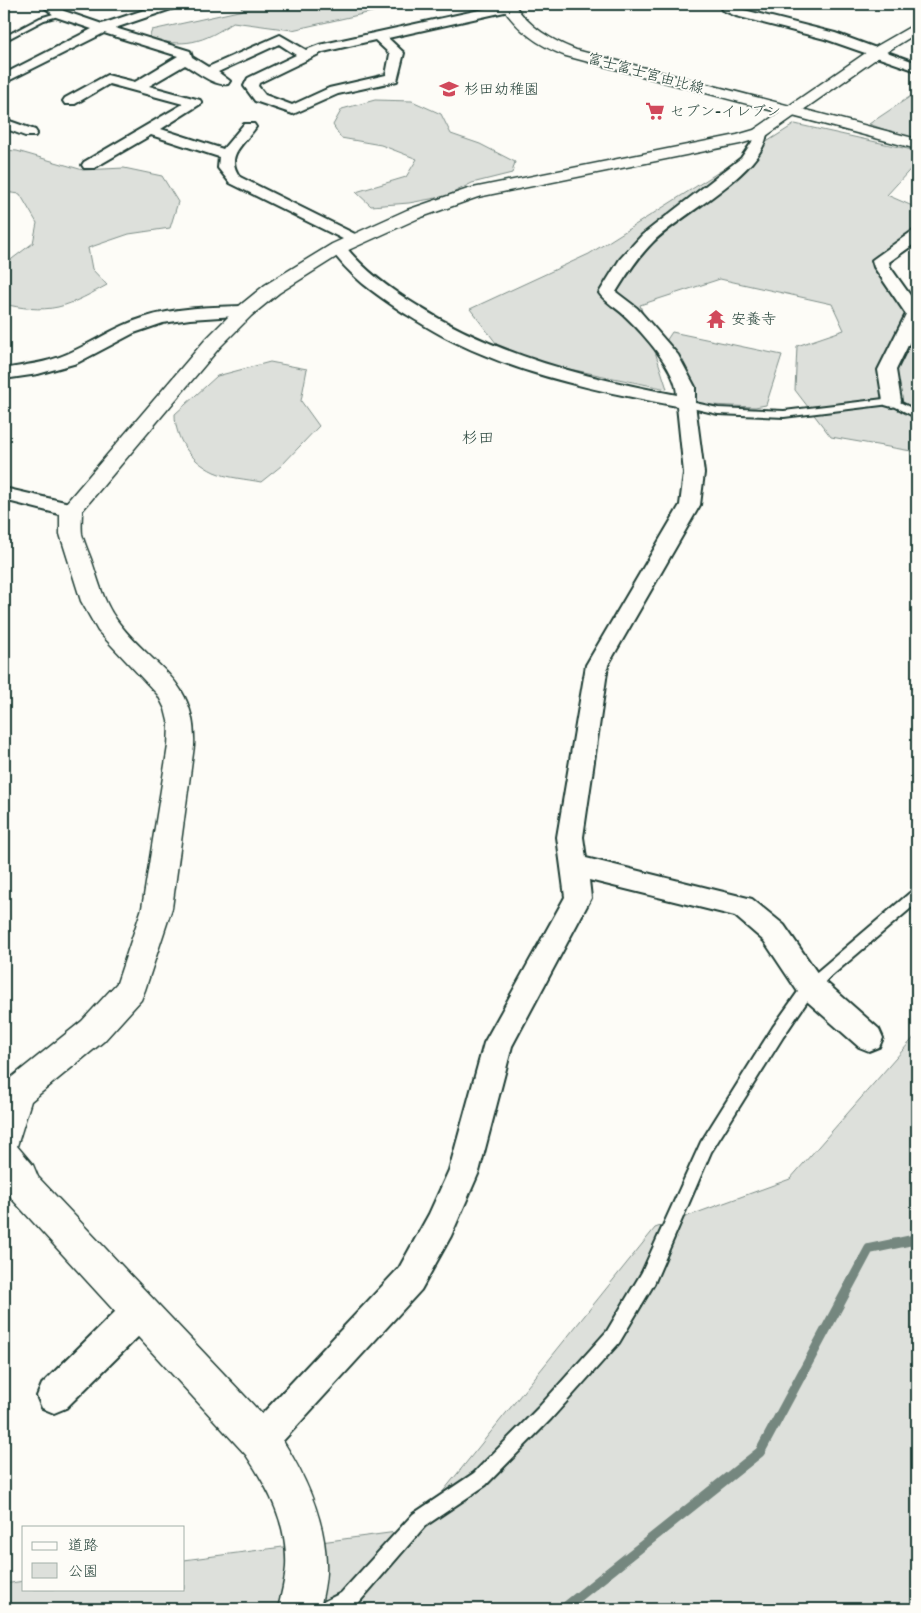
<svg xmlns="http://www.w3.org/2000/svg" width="921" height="1613" font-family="Itim,'Klee One',sans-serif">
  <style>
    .green { fill: #dde0db; stroke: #7e8e88 }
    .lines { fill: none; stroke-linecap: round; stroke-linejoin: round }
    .stream { stroke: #75877f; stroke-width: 10 }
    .lane-casing { stroke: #1f3d34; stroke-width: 4 }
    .street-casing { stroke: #1f3d34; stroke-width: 4 }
    .secondary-casing { stroke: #1f3d34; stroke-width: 3 }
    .primary-casing { stroke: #1f3d34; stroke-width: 3 }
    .lane { fill: #fdfcf7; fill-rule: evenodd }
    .street { fill: #fdfcf7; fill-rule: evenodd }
    .secondary { fill: #fdfcf7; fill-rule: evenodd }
    .primary { fill: #fdfcf7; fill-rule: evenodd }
    .labels { text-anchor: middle; stroke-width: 4; stroke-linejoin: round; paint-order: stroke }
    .far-street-label { font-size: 15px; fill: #1f3d34; stroke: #fdfcf7 }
    .far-poi-label { font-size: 15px; fill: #1f3d34; stroke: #fdfcf7; text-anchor: start }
    .far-quarter-label { font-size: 16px; fill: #1f3d34; stroke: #fdfcf7 }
  </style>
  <rect width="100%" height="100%" fill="#fdfcf7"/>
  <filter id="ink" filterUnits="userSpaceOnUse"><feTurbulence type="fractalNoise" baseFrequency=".02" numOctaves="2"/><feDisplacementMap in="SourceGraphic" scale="10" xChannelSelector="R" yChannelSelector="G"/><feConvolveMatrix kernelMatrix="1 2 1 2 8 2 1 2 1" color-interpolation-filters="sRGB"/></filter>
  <g filter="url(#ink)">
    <path class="green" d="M239,4H407L292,30L233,22C204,43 183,48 149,38L152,30L243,10Z
      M917,92V141L869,124Z
      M375,100L412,101L441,114L451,134L480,144L515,162L512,173L472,183L447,196L409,203L371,206L356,192L406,177L417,159L381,145L341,138L333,125L342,109Z
      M795,124L917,151V162L887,195L917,208V236L887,260L882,267L917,336V452L831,437L795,390L797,346L844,330L832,304L720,279L640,305L667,389L506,356L470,309L589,254Z
      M4,150L17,151L83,170L124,168L162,176L178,202L170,228L129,234L88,248L92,269L107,285C92,293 75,303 58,307C41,311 20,308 4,304V265L33,243L37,223L20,194L4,192Z
      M672,332L782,355L766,405L755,407L686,404L664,344Z
      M270,362L307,369L301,401L319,426L281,466L261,482C246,479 228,478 214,472C191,461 175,440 175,414L217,376Z
      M917,1034V1609H4V1584L24,1581V1589H184V1560L412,1530L655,1228L790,1179Z"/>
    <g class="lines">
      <path class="stream" d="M563,1609L760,1452L869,1249L917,1239"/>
      <g class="lane-casing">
        <path id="lane" d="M60,12L63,14L62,15L44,20L4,41V37L40,18Z
          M892,398L917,411V418L890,404L784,417L718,414L683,406L681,404L686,401L718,408L784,411Z
          M917,890V903L815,990L783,1037L711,1152L654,1284L619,1343L551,1419L486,1485L425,1526L355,1607L349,1609H321L323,1602L341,1593L413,1514L474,1473L539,1407L607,1331L642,1272L701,1142L773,1027L805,982L912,891Z"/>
      </g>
      <g class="street-casing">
        <path id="street" d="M41,4H55L64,11L102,24L162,4H179L177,7L115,28L190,51L192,57L208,67L280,35L306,50L319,45L507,4H513L515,7L509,11L388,38L404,53L397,81L338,94L293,114L255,101L244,86L248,78L296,55L279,44L218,72L230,81L228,84C215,87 196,71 185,65L149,86L200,100L202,103L161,129L223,149L244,124H254L256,127C244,145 224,155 240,177L361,237L363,240L361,243L355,245L230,183L218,168L219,157L151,135L94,168H84L82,165L84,162L183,104L109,84L75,104H65L63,101L65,98L107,75L135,82L178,56L104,33L4,83V74L92,29L56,17ZM375,40L390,54L386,75L329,88L292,105L265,95L258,86L259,83L323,52Z
          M719,4H731L744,10L835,33L917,63V71L825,39L736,16L722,10Z
          M4,119L35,130L37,133L35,136H25L4,128Z
          M760,129L765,130L767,133C763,173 681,214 653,242C638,257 627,274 616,292L637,308L678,355L695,387V404L704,473L700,505L608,665L583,837L586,858L752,899L784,925L820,977L879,1029L883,1038L879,1047L869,1051L859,1047L800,995L764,941L735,916L589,880L591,898L512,1046L479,1172L451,1236L421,1290L272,1453L260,1458L248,1453L243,1441L248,1429L399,1268L429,1214L449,1170L484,1043L565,897L557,837L586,665L680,505L684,473L677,406C603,392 525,376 457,343C437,334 419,322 401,311C374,293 348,275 330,248L332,245H344C364,270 388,288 416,305C497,356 584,377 677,395C677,370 642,332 625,316C617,308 605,302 599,293L620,259L642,235L741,158L752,142L755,130Z
          M917,230V242L889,262L890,267L917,305V327L896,370L901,401L899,405L892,407L885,405L883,401L878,370L906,314L874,267L872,260L911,232Z
          M245,306L251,307L254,311L251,315L190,319L163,323L134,333L77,363L38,374L4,379V369C25,365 47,363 67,354C93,343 116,326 143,318C176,307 211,307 245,306Z
          M4,488L78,505L81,510L78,515L71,517L4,500Z
          M140,1295L152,1299L156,1311L152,1323L66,1408L54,1413L42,1408L37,1396L42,1384L128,1299Z"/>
      </g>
      <g class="secondary-casing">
        <path id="secondary" d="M917,23V33L880,56L766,136L740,144L478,197L419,218L344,252L279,293L252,315L220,347L82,511C82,518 81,527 82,534C84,542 88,551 91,559C98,579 103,601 116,619C150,667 197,677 194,746L172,908L145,990L141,1000L104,1041L31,1101L17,1146L33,1165L38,1177L274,1427C301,1467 325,1514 326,1563C327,1579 323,1594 320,1609H278C281,1595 285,1581 286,1567C288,1525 269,1489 246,1455L12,1199L4,1182V1088L7,1081L82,1021L117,983L142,908L168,746L169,725L165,709L158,695L98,631L81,601L60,534V510L206,339L238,307L265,285L332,244L407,210L468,189L737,135L754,130L870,50Z"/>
      </g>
      <g class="primary-casing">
        <path id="primary" d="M500,4H514C529,27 551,40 576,50L917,139V149L566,56C537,45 517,30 500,4Z"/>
      </g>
      <use href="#lane" class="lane"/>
      <use href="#street" class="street"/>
      <use href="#secondary" class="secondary"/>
      <use href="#primary" class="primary"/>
    </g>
  </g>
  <defs>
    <g id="school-bare" transform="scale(1.5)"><path d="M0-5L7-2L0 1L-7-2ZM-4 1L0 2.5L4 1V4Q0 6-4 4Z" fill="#d1495b" stroke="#fdfcf7" stroke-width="2.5" paint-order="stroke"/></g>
    <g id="supermarket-bare" transform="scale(1.5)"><path d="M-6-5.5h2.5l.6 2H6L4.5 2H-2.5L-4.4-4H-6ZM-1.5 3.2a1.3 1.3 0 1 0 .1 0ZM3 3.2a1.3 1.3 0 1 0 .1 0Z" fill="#d1495b" stroke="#fdfcf7" stroke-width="2.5" paint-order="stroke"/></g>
    <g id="temple-bare" transform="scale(1.5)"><path d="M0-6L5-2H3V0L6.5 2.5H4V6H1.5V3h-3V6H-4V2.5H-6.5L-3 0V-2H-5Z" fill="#d1495b" stroke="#fdfcf7" stroke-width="2.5" paint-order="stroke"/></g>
  </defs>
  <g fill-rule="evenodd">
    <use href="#school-bare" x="449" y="89"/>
    <use href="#supermarket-bare" x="655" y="111"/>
    <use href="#temple-bare" x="716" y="319"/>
  </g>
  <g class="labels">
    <g class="far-street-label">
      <text transform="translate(646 73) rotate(15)" y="5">富士富士宮由比線</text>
    </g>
    <g class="far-poi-label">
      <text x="464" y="94">杉田幼稚園</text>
      <text x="670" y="116">セブン-イレブン</text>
      <text x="731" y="324">安養寺</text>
    </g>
    <g class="far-quarter-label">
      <text x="478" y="443">杉田</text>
    </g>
  </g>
  <rect width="921" height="1613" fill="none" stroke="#fdfcf7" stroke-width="20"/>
  <rect x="10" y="10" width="901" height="1593" fill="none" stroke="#1f3d34" stroke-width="2" filter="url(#ink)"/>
  <rect x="22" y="1526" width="162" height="65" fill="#fdfcf7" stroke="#a4b0a9"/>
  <rect x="32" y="1542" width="25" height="8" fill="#fdfcf7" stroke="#a4b0a9"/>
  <text x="68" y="1550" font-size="15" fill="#1f3d34">道路</text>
  <rect x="32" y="1563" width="25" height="15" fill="#dde0db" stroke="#a4b0a9"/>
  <text x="68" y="1576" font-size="15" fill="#1f3d34">公園</text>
</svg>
